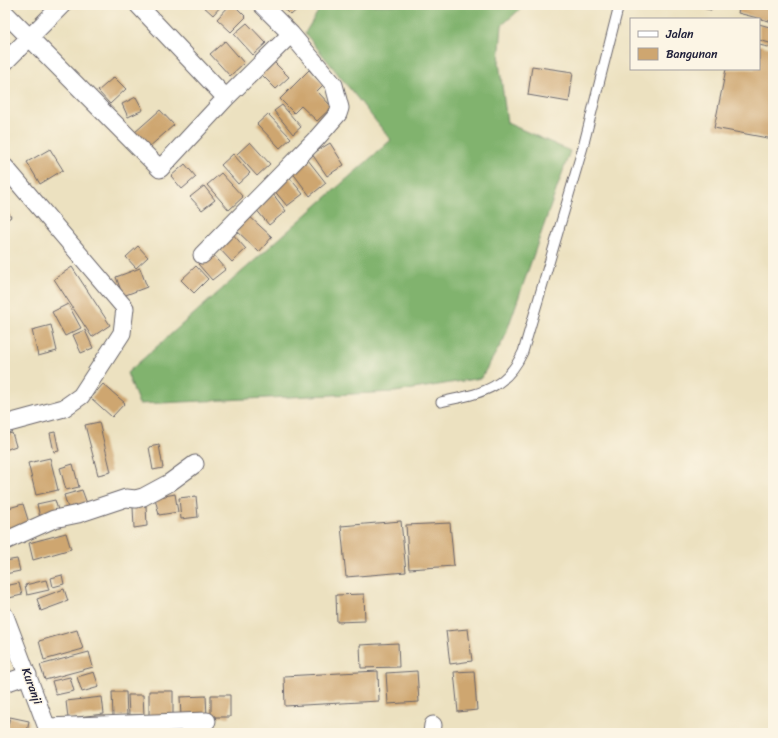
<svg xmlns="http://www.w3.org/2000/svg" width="778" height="738" font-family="Sriracha,sans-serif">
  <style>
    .forest { fill: #81b36e; stroke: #526a54 }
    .building { fill: #cea670 }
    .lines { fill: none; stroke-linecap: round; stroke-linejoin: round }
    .service-casing { stroke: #69656a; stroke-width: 11 }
    .minor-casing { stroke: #69656a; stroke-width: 19 }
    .service { stroke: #fff; stroke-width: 9 }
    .minor { stroke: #fff; stroke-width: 17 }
    .labels { text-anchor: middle; stroke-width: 3; stroke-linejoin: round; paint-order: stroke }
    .street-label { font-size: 12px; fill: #22223b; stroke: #fcf5e5 }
  </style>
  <rect width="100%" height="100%" fill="#fcf5e5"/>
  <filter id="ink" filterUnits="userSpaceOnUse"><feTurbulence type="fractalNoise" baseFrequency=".025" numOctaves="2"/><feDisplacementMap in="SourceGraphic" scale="8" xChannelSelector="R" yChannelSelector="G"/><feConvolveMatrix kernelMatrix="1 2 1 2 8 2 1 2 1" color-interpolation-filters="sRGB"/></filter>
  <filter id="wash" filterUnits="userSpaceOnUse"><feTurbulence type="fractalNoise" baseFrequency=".012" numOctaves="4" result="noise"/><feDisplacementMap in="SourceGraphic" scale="16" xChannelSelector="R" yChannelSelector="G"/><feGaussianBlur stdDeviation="0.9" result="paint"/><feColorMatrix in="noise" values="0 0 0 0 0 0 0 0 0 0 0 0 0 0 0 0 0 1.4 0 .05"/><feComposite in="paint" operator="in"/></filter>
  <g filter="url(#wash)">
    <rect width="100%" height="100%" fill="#ece1c0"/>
    <path class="forest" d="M322,5H525L502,25L499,62L507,123L570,151L504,339L481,378L395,392L139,404L127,373L391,140L305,33Z"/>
    <g id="blocks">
      <path class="building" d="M202,5H222L213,15Z
        M230,5H234L246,17L231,32L217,19Z
        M281,5H302L291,15Z
        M688,5H712L711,10Z
        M740,5H773V22L738,13Z
        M247,23L266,43L253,55L234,34Z
        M759,24L773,28V44L759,40Z
        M225,41L244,63L230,76L210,54Z
        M759,45L773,48V139L714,128L726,69H759Z
        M272,60L289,77L276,89L259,72Z
        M532,66L573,72L569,102L528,95Z
        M309,70L323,85L317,91L332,107L317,121L301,106L294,113L280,99Z
        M114,77L126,89L110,104L98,91Z
        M136,97L143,110L128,117L122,104Z
        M282,105L301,127L293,134L274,111Z
        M160,110L174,125L148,148L134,133Z
        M268,114L291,138L280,148L257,124Z
        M250,142L270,164L257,176L237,154Z
        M330,143L344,165L327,176L312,154Z
        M50,149L63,170L40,184L27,162Z
        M233,154L250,173L238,184L221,165Z
        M308,160L326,183L310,196L292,172Z
        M185,164L196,177L182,189L171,176Z
        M221,173L243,197L229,210L207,185Z
        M289,177L303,194L287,206L273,189Z
        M204,186L215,200L202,210L190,197Z
        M273,194L286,211L269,225L255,208Z
        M5,207L11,217L5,221Z
        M248,215L272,237L259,252L235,229Z
        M231,232L246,249L232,262L216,245Z
        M138,246L148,257L136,268L126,257Z
        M212,253L226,269L212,280L198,264Z
        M196,266L208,279L194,293L181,280Z
        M72,267L110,325L92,337L54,279Z
        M140,268L147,287L123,296L116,277Z
        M68,304L81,328L65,336L52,312Z
        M51,325L57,351L38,356L32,330Z
        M85,330L93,348L81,353L73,335Z
        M103,384L125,403L112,417L91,398Z
        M99,422L111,472L98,475L85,425Z
        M55,432L59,451L54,452L50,433Z
        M12,433L16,446L5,450V435Z
        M159,445L163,468L153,470L149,447Z
        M50,458L58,490L36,495L28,463Z
        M73,464L79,487L66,490L60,468Z
        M82,490L89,509L70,515L64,495Z
        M175,494L178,512L159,515L155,498Z
        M196,496L198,517L181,519L179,498Z
        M55,500L60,517L41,522L37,504Z
        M23,504L30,526L5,533V509Z
        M146,506L147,526L134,528L133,507Z
        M401,521L406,572L346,577L341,526Z
        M450,523L454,566L409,569L406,525Z
        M66,533L71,549L33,560L29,543Z
        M17,559L20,571L5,574V561Z
        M62,575L64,584L53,587L51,578Z
        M46,580L49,590L27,595L25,585Z
        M19,583L22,595L9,598L5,586Z
        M64,589L68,601L41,611L37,599Z
        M364,594L365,621L337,622L336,595Z
        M468,629L472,661L450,664L446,631Z
        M77,630L83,649L44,660L39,641Z
        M398,643L399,667L361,668L360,645Z
        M89,652L93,667L45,680L40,665Z
        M378,671L379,701L285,706L284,676Z
        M417,671L419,702L388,704L386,673Z
        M474,671L477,710L458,712L454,672Z
        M94,672L99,687L82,692L77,677Z
        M70,677L74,691L56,695L52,681Z
        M149,691H173V716L149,717Z
        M112,692H126L127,716H113Z
        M128,695H143L144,715H129Z
        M211,695H230V717H211Z
        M206,696L207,717H181L180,697Z
        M102,697L104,714L68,718L66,701Z
        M10,717L29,721L27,733H6Z
        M149,727H174V733H149Z
        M179,730H201V733H179Z
        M206,730H240V733H206Z"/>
    </g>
  </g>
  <g filter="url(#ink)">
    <use href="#blocks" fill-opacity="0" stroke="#69656a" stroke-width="1"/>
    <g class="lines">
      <g class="service-casing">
        <path id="service" d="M441,402C479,393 505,391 523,352L583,147L619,5"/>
      </g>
      <g class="minor-casing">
        <path id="minor" d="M138,5L226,98
          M5,13L160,169L226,98L291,34
          M5,62L62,5
          M5,167L125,308L122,333L81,396L64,408L5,424
          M202,255L317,138L338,114L340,108L334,85L291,34L262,5
          M5,541L54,519L78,514L126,498L136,499L143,497L169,483L195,464
          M5,616L49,733
          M5,683L28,675
          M47,727L207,721
          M432,733L433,725"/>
      </g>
      <use href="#service" class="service"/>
      <use href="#minor" class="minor"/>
    </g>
  </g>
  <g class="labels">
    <g class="street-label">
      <text transform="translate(32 686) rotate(70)" y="4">Kuranji</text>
    </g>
  </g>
  <rect width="778" height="738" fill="none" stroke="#fcf5e5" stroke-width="20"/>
  <rect x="630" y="18" width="130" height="52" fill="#fcf5e5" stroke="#a5a1a1"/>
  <rect x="638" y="31" width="20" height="6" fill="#ffffff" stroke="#a5a1a1"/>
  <text x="666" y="38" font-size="12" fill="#22223b">Jalan</text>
  <rect x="638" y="48" width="20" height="12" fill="#cea670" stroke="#a5a1a1"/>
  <text x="666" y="58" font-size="12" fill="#22223b">Bangunan</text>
</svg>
